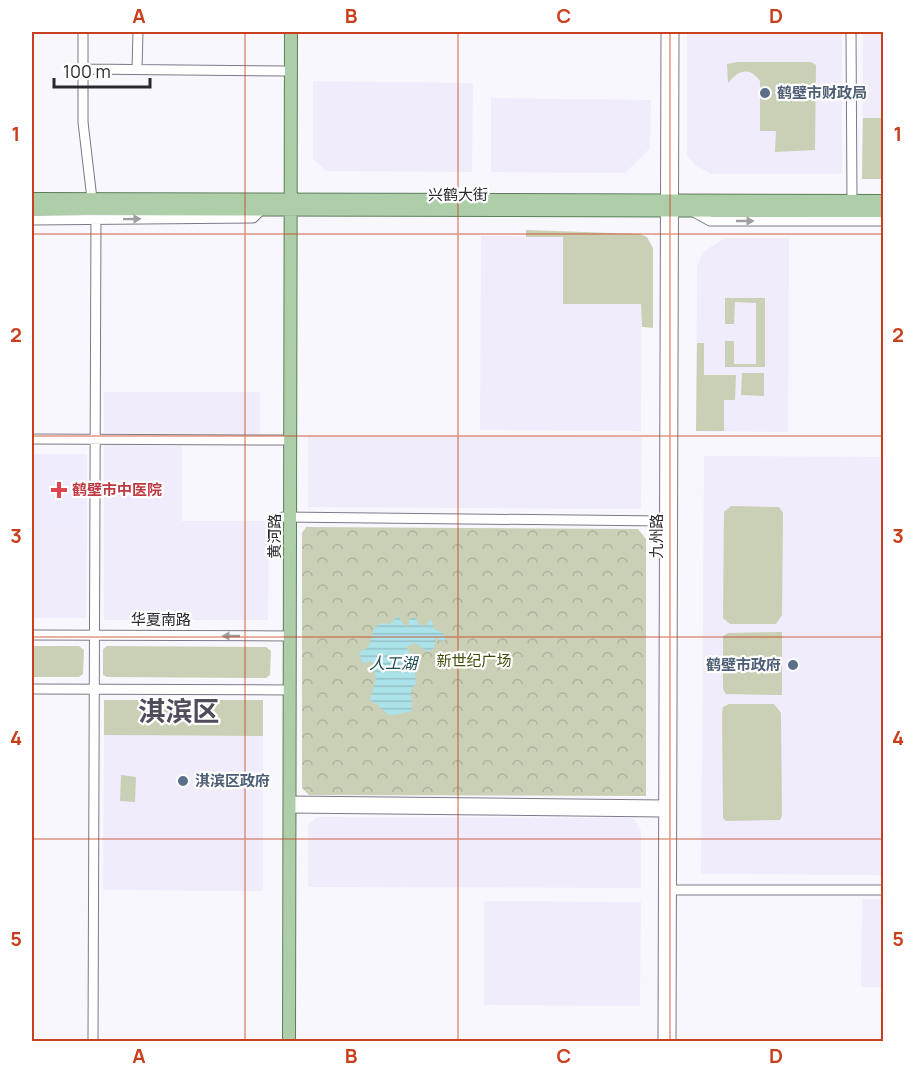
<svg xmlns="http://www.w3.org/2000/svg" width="915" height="1073" font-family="Manrope,'Noto Sans SC',sans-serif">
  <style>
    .built { fill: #f0ecfb }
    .medical { fill: #efecfd }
    .grass { fill: #cad0b5 }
    .forest { fill: url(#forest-crowns) }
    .water { fill: url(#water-rules) }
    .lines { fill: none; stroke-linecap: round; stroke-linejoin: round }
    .minor-casing { stroke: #7d7989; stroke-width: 11 }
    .major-casing { stroke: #5d7f5a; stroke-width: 14 }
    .minor { stroke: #fff; stroke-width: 9 }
    .major { stroke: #aeceaa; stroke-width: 12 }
    .oneway { fill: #9f9ea1 }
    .grid { fill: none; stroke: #c93f1c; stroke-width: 1.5; stroke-opacity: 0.55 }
    .service-dot { fill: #5c6f8a; stroke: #fff; stroke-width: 2 }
    .health-dot { fill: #e0444e; stroke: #fff; stroke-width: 2 }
    .labels { text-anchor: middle; stroke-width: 4.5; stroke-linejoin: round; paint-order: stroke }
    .service-label { font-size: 15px; font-weight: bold; fill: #4e5e75; stroke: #fff; text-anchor: start }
    .street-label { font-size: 15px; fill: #2a282f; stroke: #fff }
    .health-label { font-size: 15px; font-weight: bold; fill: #be3a42; stroke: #fff; text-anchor: start }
    .park-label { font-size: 15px; fill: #444d0b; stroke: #fff }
    .water-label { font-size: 16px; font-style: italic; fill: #1d4c52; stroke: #fff }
    .town-label { font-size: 27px; font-weight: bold; fill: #514c5b; stroke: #fff }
    .neatline { fill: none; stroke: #c93f1c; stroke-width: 2 }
    .grid-label { font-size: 20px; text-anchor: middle; font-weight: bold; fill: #c93f1c }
  </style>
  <defs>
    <pattern id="forest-crowns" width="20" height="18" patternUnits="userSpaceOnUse" patternTransform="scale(1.5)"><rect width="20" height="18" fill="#cad0b5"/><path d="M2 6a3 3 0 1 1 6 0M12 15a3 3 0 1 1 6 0" fill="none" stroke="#aeb39c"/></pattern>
    <pattern id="water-rules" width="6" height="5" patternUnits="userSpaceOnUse" patternTransform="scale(1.5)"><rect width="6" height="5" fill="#ace2e9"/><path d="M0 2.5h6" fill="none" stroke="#94c2c8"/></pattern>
  </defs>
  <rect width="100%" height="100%" fill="#f9f7fe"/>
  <path class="built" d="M687,32H842V174H711L695,165L687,155Z
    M863,32H883V179H862Z
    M313,81L473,83L472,172L326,171L313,159Z
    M491,98L651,100L650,148L625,173L491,172Z
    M481,236L563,237L642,304L641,431L480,430Z
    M725,238H789L788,432L696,431L697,267L703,252Z
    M104,392H260V434L104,433Z
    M308,436L642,437L641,509L308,507Z
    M104,445L182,446V521H269L268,620H104Z
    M704,456L883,457V875L701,874Z
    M32,526H87L86,618H32Z
    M104,735L263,736V891L103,890Z
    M317,817L629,818L635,820L641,831V888L308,887V825Z
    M862,899H883V987H861Z
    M484,901L641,902L640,1006L484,1005Z"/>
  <path class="medical" d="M32,454H87V526H32Z"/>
  <path class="grass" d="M811,62L816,65L815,150L775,152L776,131H760V81C750,66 738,70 728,83L727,64L737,62Z
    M863,118H883V179H862Z
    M526,230L640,234L647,237L653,248V328L642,327L641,304H563V237H526Z
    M725,298H765V367H725V341H734V364H756V303L735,302L734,324H725Z
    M697,343H704V375H736L735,400H724V431H696Z
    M742,373H764V396L741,395Z
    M731,506L779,507L783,513L782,615L776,624H730L723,618L724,512Z
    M782,632V695L726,694L723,689V636L728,633Z
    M32,646H79L84,650L83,674L79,677H32Z
    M107,646L266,647L271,651L270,675L266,678L107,677L103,675V649Z
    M104,700H263V736L104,735Z
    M729,704H774L781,713L782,816L780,820L726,821L723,818L722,714L723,707Z
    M121,775L136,777L135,802L120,801Z"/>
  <path class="forest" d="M306,527L638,529L646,539V796L309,795L302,788V533Z"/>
  <path class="water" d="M398,616L404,625L409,626V619L416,617L419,625L425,626L431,619L434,629L442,632L446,639L441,642L436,637L434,648L428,652L415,643L406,647L412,657L415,671L416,683L411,690L412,711C378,718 397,717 370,700L376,679L373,664L370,661L363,664L359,652L368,648L375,627L382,623L390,624Z"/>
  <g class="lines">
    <g class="minor-casing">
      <path id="minor" d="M83,32V122L92,199
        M851,32L852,201
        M83,69L284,71
        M137,69L138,32
        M692,211L710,221H884
        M32,220L253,218L262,209
        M32,439L283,440
        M283,517L664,521
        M32,635L290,636
        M32,689L290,690
        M289,801L664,805
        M289,808L664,812
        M671,890H884
        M93,1042L96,209
        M663,1042L666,32
        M671,1042L674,32"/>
    </g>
    <g class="major-casing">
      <path id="major" d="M32,199L884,201
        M32,209L884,211
        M289,1042L291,32"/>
    </g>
    <use href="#minor" class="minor"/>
    <use href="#major" class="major"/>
  </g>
  <defs><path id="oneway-solid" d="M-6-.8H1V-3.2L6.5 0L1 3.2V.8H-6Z" transform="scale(1.5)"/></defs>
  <g class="oneway">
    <use href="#oneway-solid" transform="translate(132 219) rotate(-1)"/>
    <use href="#oneway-solid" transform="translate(745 221)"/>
    <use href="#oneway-solid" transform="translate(231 636) rotate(-180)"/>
  </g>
  <path class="grid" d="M245,32V1042M458,32V1042M670,32V1042M32,234H884M32,436H884M32,637H884M32,839H884"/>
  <g class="service-dot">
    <circle cx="765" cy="93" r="6"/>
    <circle cx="793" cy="665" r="6"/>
    <circle cx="183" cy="781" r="6"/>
  </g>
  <path class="health-dot" d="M56 481h6v6h6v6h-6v6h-6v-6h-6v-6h6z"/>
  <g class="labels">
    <g class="service-label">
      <text x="777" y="98">鹤壁市财政局</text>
      <text x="781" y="670" text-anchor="end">鹤壁市政府</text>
      <text x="195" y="786">淇滨区政府</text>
    </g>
    <g class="street-label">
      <text x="458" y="200">兴鹤大街</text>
      <text transform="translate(275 536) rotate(-90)" y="5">黄河路</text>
      <text transform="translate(657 536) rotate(-90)" y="5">九州路</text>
      <text x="161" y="625">华夏南路</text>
    </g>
    <g class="health-label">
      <text x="72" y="495">鹤壁市中医院</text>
    </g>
    <g class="park-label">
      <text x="474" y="666">新世纪广场</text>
    </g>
    <g class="water-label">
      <text x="393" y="669">人工湖</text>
    </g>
    <g class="town-label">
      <text x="179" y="721">淇滨区</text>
    </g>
  </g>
  <rect width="915" height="1073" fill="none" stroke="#ffffff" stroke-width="66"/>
  <path d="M54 78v9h96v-9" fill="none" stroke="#2a282f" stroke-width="3"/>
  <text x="63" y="78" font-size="18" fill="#2a282f" stroke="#ffffff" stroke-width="4.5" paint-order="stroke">100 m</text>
  <rect x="33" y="33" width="849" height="1007" class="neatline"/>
  <g class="grid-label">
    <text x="139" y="23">A</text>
    <text x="351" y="23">B</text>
    <text x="564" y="23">C</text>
    <text x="776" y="23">D</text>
    <text x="16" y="141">1</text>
    <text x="898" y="141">1</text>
    <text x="16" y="342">2</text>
    <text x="898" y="342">2</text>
    <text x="16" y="543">3</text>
    <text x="898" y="543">3</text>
    <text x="16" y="745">4</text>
    <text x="898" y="745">4</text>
    <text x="16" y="946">5</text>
    <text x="898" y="946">5</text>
    <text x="139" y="1063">A</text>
    <text x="351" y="1063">B</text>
    <text x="564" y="1063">C</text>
    <text x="776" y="1063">D</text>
  </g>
</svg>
